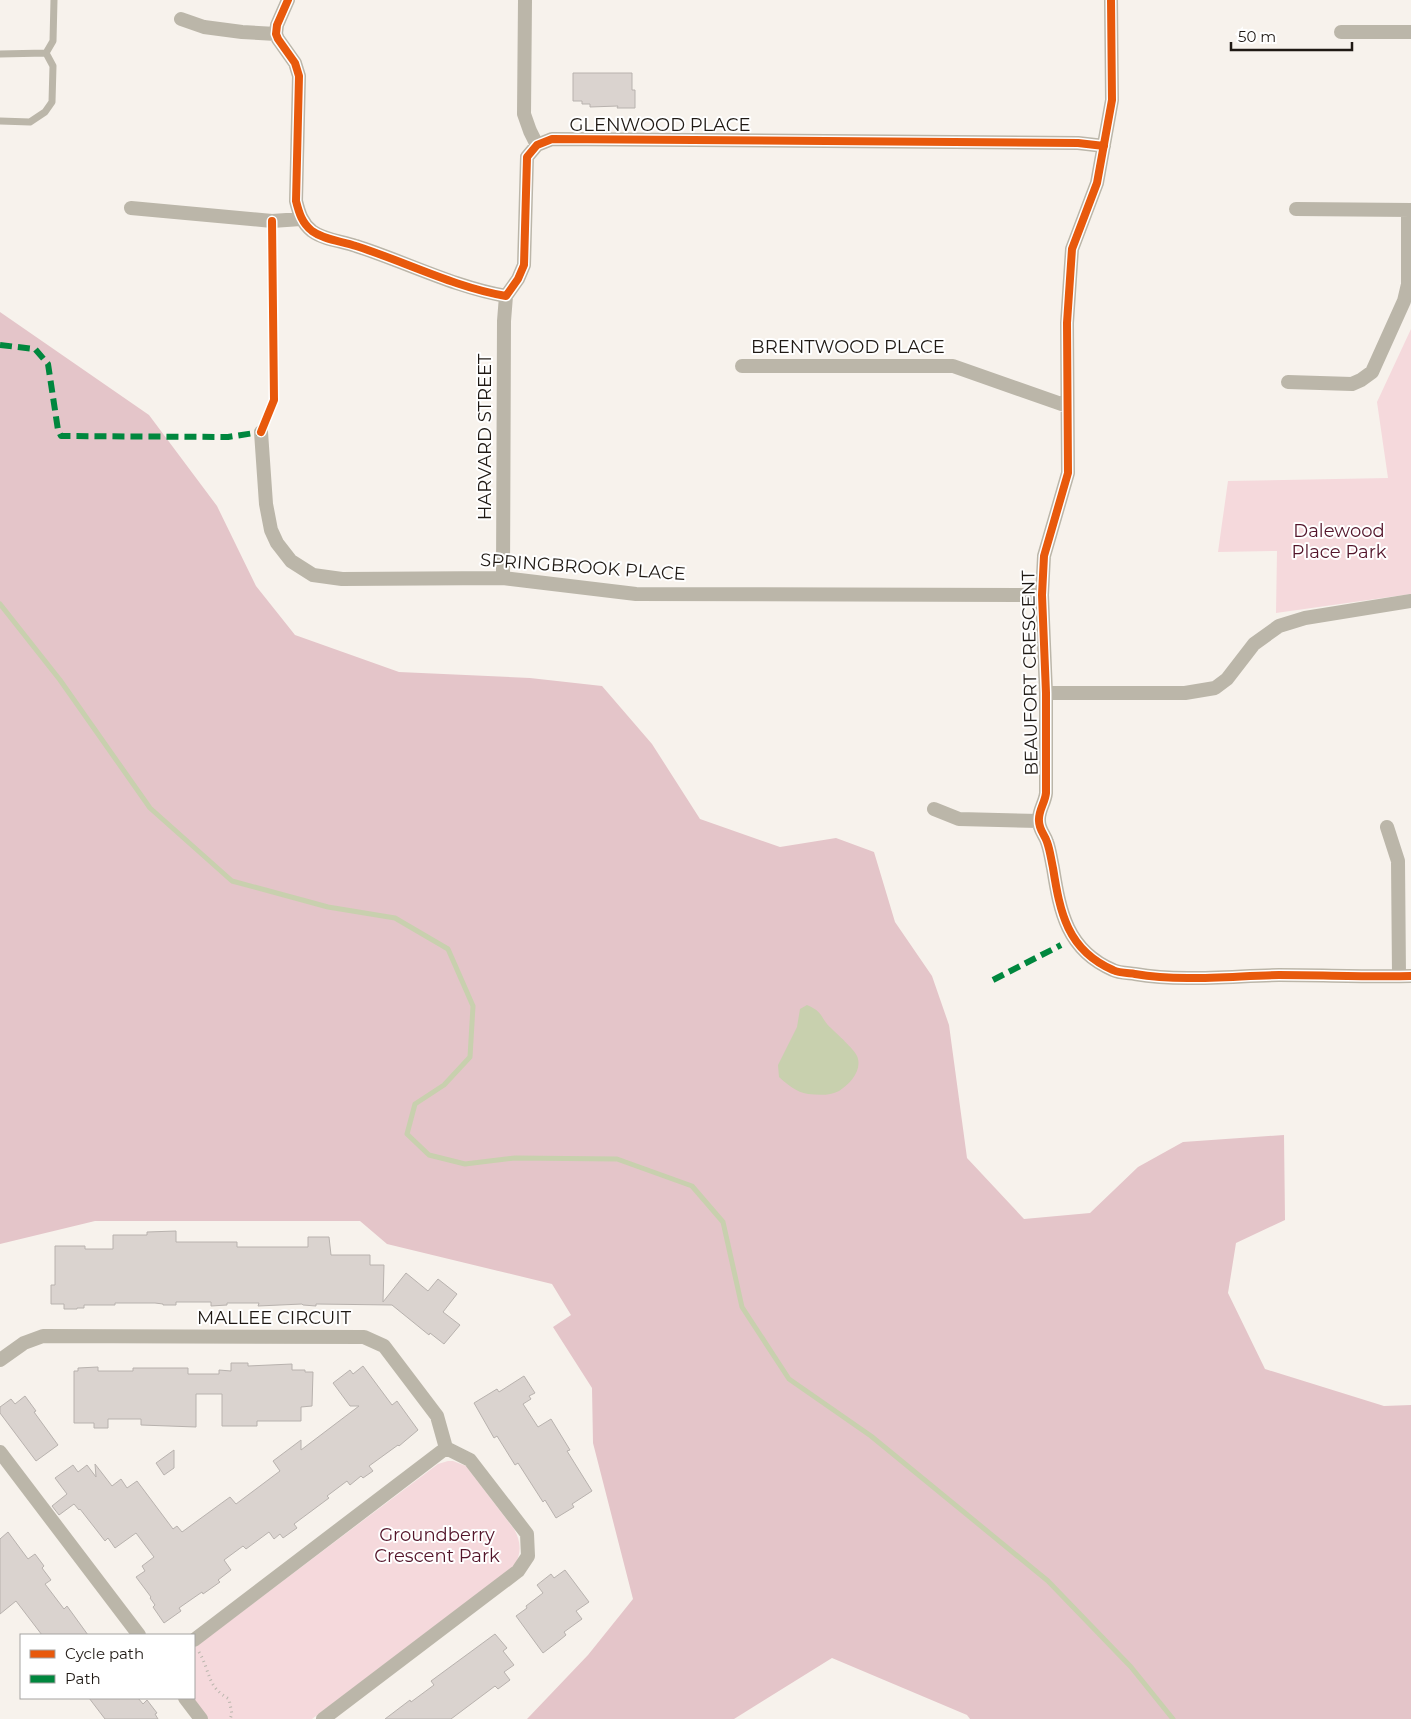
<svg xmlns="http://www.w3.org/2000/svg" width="1411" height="1719" font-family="Montserrat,sans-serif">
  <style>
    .green { fill: #f5d9dc }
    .forest { fill: #e4c5c9 }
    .water { fill: #c8d0ae }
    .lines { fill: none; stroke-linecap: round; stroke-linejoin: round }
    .stream { stroke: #c8d0ae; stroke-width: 5 }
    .building { fill: #dad3cf; stroke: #b8b2ae }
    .path { stroke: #b9b5ac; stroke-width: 3; stroke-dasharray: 1 4; stroke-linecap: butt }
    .service { stroke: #bbb6a9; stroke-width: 7 }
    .minor { stroke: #bbb6a9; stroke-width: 14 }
    .quiet { stroke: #00873e; stroke-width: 6; stroke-dasharray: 12 6; stroke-linecap: butt }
    .cycleway-casing { stroke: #fff; stroke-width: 11 }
    .cycleway { stroke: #e8590c; stroke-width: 8 }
    .labels { text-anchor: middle; stroke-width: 4; stroke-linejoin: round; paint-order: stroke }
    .street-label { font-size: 18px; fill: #1f1914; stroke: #fff }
    .park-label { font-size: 18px; fill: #53152a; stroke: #fff }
  </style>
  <rect width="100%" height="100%" fill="#f7f2ec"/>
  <path class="green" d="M1411,329V594L1276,613L1277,551L1218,552L1228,481L1388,478L1377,402Z
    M448,1461H453L466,1466L514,1529C521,1541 522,1554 514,1566L312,1719H208L193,1698H194V1648L438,1464Z"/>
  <path class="forest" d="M0,312L149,415L217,506L256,586L295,635L399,672L530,678L602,686L652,744L700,819L780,847L836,838L874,852L895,922L932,976L949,1025L967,1158L1024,1219L1090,1213L1138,1167L1183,1142L1284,1135L1285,1220L1236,1243L1228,1293L1265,1369L1384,1406L1411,1405V1719H970L967,1715L832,1658L734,1719H527L588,1655L633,1599L593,1443L592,1388L553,1327L571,1315L552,1284L387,1244L360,1221H95L0,1244Z"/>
  <path class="water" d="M807,1005C825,1013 819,1017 831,1028C837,1034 854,1049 857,1056C863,1070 850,1084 839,1091C830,1096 818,1095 808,1094C796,1092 788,1085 779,1077L778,1065L797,1027L800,1009Z"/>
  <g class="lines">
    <path class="stream" d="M0,604L60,680L150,808L232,881L328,907L395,918L448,949L473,1006L470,1057L444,1085L415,1104L407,1134L429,1155L465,1164L515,1158L617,1159L692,1186L723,1222L742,1307L789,1379L871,1436L1048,1581L1131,1667L1173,1719"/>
  </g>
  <path class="building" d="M573,73H632V90H635V108H617L618,106L590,107V104H582V101H573Z
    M176,1231V1242H237V1247H308V1237H329L331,1255H370V1265H384L383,1302L406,1273L428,1291L438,1279L457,1294L443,1312L460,1325L444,1344L430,1333L429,1335L392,1305L316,1304V1306L303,1305L302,1304L258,1306L259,1303H227V1305L211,1306V1302H176V1305H163V1304L155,1303H115V1305H84V1308H77V1309H64V1304H51V1285H55V1246H85V1249H113V1235H147V1232Z
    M231,1363H248V1366L292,1364V1370H305V1372H313L312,1406L301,1407V1421H257V1426H222V1394H196V1427L141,1425V1419H108V1428H94V1423H74V1371H78V1368L98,1367V1371H133V1368H188V1374H219V1370L231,1371Z
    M363,1366L392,1405L397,1401L418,1430L399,1446L398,1445L369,1466L373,1471L363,1478L361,1476L350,1485L347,1481L327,1496L329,1498L294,1524L297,1528L283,1538L280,1534L274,1539L269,1532L246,1549L243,1546L224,1560L231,1570L218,1580L220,1582L203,1594L202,1592L179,1608L181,1611L164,1623L153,1607L155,1605L150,1598L151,1597L136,1577L145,1571L142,1566L154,1557L136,1533L115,1548L108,1538L105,1541L80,1509L79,1510L74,1504L59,1515L52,1506L67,1494L55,1478L73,1465L78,1472L87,1465L96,1477L95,1464L112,1486L121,1479L127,1488L137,1481L173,1529L177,1526L182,1532L230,1497L236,1504L280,1471L273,1461L301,1440V1450L359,1406H350L333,1383L350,1370L353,1374Z
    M524,1376L535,1393L529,1396L531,1399L523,1404L538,1427L551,1419L570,1450L567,1451L592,1491L572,1504L574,1507L556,1518L545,1500L543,1502L518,1463L515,1465L497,1436L494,1438L474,1403L497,1389L499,1392Z
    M25,1396L36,1411L34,1412L58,1445L36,1461L0,1413V1407L11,1399L15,1404Z
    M174,1450V1468L164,1475L156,1463Z
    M8,1532L28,1559L35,1554L44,1566L42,1568L51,1580L45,1584L64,1609L67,1606L88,1635H42L16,1601L0,1614V1539Z
    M565,1570L589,1602L576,1611L582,1619L564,1632L566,1635L560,1640L543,1653L516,1616L527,1608L526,1606L543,1593L537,1585L551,1574L554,1578Z
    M495,1634L507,1648L503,1651L514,1665L504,1672L510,1680L498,1689L495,1686L451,1719H385L410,1700L411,1702L434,1685L431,1681Z
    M89,1698H138L143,1704L147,1700L157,1713L155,1714L158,1719H105Z"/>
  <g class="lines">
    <path class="path" d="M199,1652C211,1672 206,1686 229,1699L232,1714L230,1719"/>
    <path class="service" d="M0,54L46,53L53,41L54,0
      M0,121L30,122L45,112L52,102L53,66L46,53"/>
    <path class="minor" d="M288,0L277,25L276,34L278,39L295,63L299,76L296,201C299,213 302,223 312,231C324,240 342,241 356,246C406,262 454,287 506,296L518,279L524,265L527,157L537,145L552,139L1078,143L1104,146
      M525,0L524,114L530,131L537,145
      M1111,0L1112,100L1097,183L1072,249L1067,323L1068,473L1044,556L1042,595L1046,693V793C1045,803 1038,811 1039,821C1039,830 1045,835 1047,842C1050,850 1051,859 1053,868C1060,912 1067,950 1113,970C1119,973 1128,973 1135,974C1182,982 1231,976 1279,975C1323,975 1367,977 1411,976
      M181,19L204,27L242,32L276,34
      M1341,32H1411
      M131,208L272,221L301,219
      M1296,209L1411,210
      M742,366H953L1067,406
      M1288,382L1352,384L1361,380L1372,372L1404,301L1408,284V210
      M261,432L266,504L271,530L277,543L291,561L313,575L342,579L503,578L636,594L1042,595
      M503,578L504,321L506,296
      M1046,693H1185L1215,688L1227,679L1254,644L1279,626L1305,618L1411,601
      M934,809L959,819L1039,821
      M1387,827L1398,861L1399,976
      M0,1360L24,1343L43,1336L364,1337L384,1346L437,1416L446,1448
      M0,1452L139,1635
      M194,1640L446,1448
      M185,1698L201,1719
      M323,1719L518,1571L528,1556L527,1534L470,1460L446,1448"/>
    <path class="quiet" d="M0,345L35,349L48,364L58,430L61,436L228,437L261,432
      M993,980L1061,945"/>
    <g class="cycleway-casing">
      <path id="cycleway" d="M288,0L277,25L276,34L278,39L295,63L299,76L296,201C299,213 302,223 312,231C324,240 342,241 356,246C406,262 454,287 506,296L518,279L524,265L527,157L537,145L552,139L1078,143L1104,146
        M1111,0L1112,100L1097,183L1072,249L1067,323L1068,473L1044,556L1042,595L1046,693V793C1045,803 1038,811 1039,821C1039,830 1045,835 1047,842C1050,850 1051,859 1053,868C1060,912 1067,950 1113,970C1119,973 1128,973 1135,974C1182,982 1231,976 1279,975C1323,975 1367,977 1411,976
        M261,432L274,400L272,221"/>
    </g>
    <use href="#cycleway" class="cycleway"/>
  </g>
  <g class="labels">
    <g class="street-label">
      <text x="660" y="131">GLENWOOD PLACE</text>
      <text x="848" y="353">BRENTWOOD PLACE</text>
      <text transform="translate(485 437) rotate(-90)" y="6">HARVARD STREET</text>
      <text transform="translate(583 567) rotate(4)" y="6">SPRINGBROOK PLACE</text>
      <text transform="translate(1030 673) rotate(-91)" y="6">BEAUFORT CRESCENT</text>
      <text x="274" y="1324">MALLEE CIRCUIT</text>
    </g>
    <g class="park-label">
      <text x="1339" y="537">Dalewood<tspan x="1339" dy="21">Place Park</tspan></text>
      <text x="437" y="1541">Groundberry<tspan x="437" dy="21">Crescent Park</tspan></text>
    </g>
  </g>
  <rect x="20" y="1634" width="175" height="65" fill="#ffffff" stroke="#a5a3a1"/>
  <rect x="30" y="1650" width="25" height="8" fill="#e8590c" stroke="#a5a3a1"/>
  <text x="65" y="1659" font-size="15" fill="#1f1914">Cycle path</text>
  <rect x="30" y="1675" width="25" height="8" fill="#00873e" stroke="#a5a3a1"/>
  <text x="65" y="1684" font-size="15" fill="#1f1914">Path</text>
  <path d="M1231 42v8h121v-8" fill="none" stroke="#1f1914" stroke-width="2.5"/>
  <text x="1238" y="42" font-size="15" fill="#1f1914" stroke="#ffffff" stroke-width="4" paint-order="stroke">50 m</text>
</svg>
